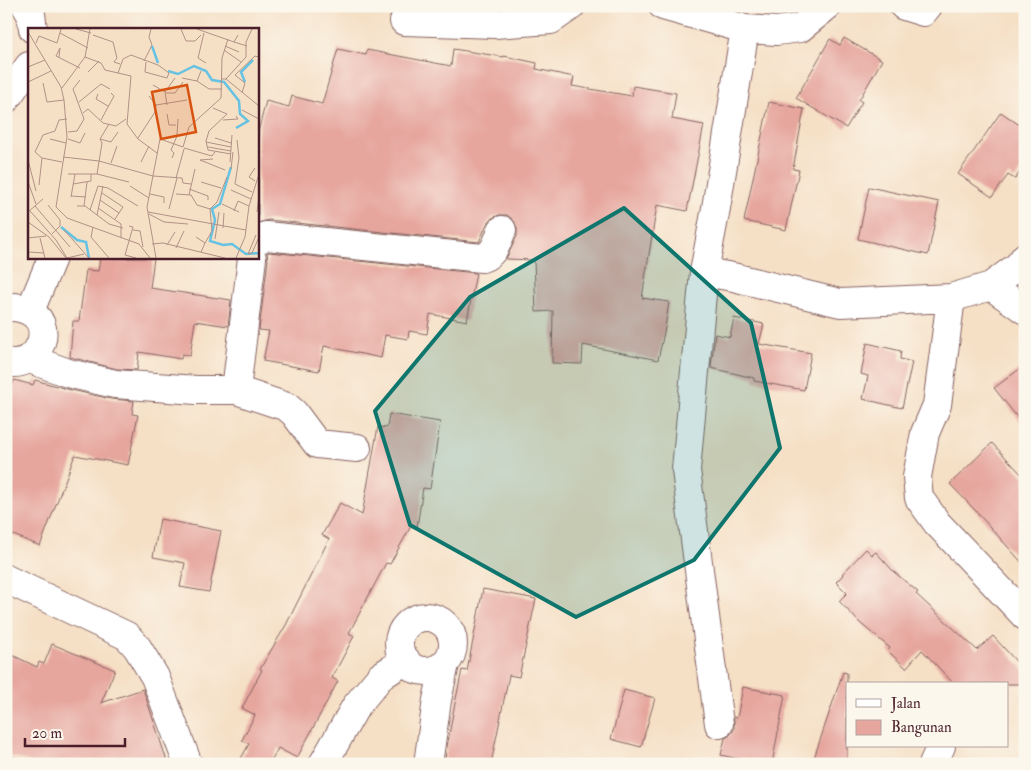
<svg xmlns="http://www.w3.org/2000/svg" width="1031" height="770" font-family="'IM FELL Double Pica',serif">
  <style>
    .building { fill: #e6a69e }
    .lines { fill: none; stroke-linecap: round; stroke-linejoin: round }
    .minor-casing { stroke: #866261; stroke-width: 30 }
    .minor { stroke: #fff; stroke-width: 28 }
    .marked { fill: #0f766e; fill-opacity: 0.2; stroke: #0f766e; stroke-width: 4; stroke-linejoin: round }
    .inset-river { fill: none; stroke: #65c2e3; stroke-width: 2.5 }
    .inset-road { fill: none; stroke: #b19287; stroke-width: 1 }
    .view { fill: #d8530f; fill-opacity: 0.15; stroke: #d8530f; stroke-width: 2.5 }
    .inset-edge { fill: none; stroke: #4a1f2b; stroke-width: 2.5 }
  </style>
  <rect width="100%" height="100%" fill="#fbf7ec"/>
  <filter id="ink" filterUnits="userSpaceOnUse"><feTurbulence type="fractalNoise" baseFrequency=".02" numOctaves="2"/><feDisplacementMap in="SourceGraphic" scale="10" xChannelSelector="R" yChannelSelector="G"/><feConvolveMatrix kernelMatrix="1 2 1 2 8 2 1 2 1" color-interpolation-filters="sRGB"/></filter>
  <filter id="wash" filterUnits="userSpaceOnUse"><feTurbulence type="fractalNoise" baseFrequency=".0096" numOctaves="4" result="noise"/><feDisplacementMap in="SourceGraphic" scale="20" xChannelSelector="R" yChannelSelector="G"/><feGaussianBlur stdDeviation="1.12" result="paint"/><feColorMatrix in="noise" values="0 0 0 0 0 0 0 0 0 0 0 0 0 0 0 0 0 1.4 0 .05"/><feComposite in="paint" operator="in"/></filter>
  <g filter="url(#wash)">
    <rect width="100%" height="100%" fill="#f5dfc5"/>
    <g id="blocks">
      <path class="building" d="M844,38L882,60L859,100L862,102L846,128L796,98L830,39L840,45Z
        M338,49L366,55L367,50L451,66L453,49L504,57V56L537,63L536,69L574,77L572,86L632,96L633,86L676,93L672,119L704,125L687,211L657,205L642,298L669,302L665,328L658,360L583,345L582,364L552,363L553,311L536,312L534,260L506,259L517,236V228L514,221L507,215H499L492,218L487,224L479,242L268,220L258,223V132L266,101L289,107L292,96L322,104Z
        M769,102L804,109L793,169L799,170L786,230L744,221Z
        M1001,112L1025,129V165L1015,179L1008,175L992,197L958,174Z
        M869,187L939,202L928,255L858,239Z
        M269,252L476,273L467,321L430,314L427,334L409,331L408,339L385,335L381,358L324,346L319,371L263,361L269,331L259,330L268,260L267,253Z
        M100,258H154L150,288L231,300L228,326L195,321L190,356L182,354L181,359L139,352L137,370L117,369L70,357L73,321H79L86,270L98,271Z
        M734,318L764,324L759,344L811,353L804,390L754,381V378L711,368L715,334L730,337Z
        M867,343L901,351L900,359L912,362L902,408L863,399L868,376L861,374Z
        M1025,365V427L994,388Z
        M14,380L33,385L35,380L67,389L111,399L134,401L132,414L138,415L128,465L75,455L40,546L6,532V384L12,386Z
        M389,414L440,422L430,489L423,488L417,527L411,526L390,564L386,563L349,633L354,636L332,678L338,681L297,758L278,748L270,764H238L249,744L242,740L255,715L242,708L262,670L260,669L286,625L329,539L322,535L340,503L362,515L378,427L387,428Z
        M992,443L1025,478V566L973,508L950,484Z
        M160,519L221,531L209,592L180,587L185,563L153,557Z
        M866,549L872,555L876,552L894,572L918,592L916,594L977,650L993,636L1025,671V684H954L922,650L906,668L888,651L890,648L860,623L839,601L847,593L836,582L843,575L842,574Z
        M483,589L536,599L519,677L509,675L491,764H444L453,713L462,670L467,671Z
        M52,644L115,670L101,703L143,689L168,764H37L6,755V652L37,667L39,662L44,664Z
        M843,672L847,673V764H812Z
        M743,687L785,695L772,764H760L721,755L725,738L729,736L734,730V717L737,718Z
        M624,690L655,698L641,747L611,739Z"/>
    </g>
  </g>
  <g filter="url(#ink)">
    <use href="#blocks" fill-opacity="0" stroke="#866261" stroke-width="1"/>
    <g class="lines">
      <g class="minor-casing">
        <path id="minor" d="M26,6L31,14L33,29
          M663,6L745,29
          M904,6L923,12L928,6
          M404,21L495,24L551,20L571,6
          M6,99L29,66
          M258,240L266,236L482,258C495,254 497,242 502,230
          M704,272L733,277L840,303L951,298L991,286L1018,266L1025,257
          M991,286L1025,310
          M951,298L937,405L925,433L917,477L919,498L937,523L1025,616
          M6,308C13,306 19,307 26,310C57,322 41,370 6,362
          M30,311L52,258
          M30,359L68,373L115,384L196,390H236L287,407L294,413L317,444L357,448
          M236,390L252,258
          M6,579L127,636L137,647L155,677L188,764
          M399 644a27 27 0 1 1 54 0a27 27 0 1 1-54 0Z
          M719,724L686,470L704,272L716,208L745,29L777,31L800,28L827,6
          M323,764L356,706L381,676L406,660
          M428,764L437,700L445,664
          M933,764L941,746"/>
      </g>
      <use href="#minor" class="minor"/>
    </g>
  </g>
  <path class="marked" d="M624,208L751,323L780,448L694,560L576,617L410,525L375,411L470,297Z"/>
  <g transform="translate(28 28)">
    <rect width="231" height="231" fill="#f5dfc5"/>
    <path class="inset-river" d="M124,18L130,35M140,43L150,46L166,38L178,43L184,52L196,54L211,73L212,86L220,93L208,100M217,54L213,44L225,32M203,139L192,176L184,181L187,192L182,213L195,217L204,216L218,226L231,225M33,199L49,212L58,214L61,230"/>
    <path class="inset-road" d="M48,1L63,5M153,1L158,13H167L173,7M169,1L206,14M0,4L33,59L36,72L39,109L28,179L39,190L111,216L122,230M32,5L60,20M176,5L170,30L178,35M65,7L85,14L89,30L86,34L92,36M210,7L206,14L219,18M8,15L11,8L29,15L33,1M197,18L211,24M196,22L213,34M31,29L32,20L28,28L52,40M57,29L62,1M116,33L124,17L121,9L123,1M0,39L17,32M173,43L169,53L181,61H194M60,44L71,33M90,45L95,31L103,27L130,37L141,45L139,50L117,44L118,34M154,50L169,53M194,51H198L218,29V14L224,1M198,51L231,78M0,54L23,43M15,55L19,74L36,72M125,57L137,64L139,77M34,60L57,29L73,35L77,42L103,48L99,96L110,111L129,125M137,64L147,50M138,65H147L155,54M214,65L217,55L207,47L227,28L231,29M70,66L68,71L80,78M121,68L128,77L159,72M51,74L73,56L82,61M185,80L199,86L181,103L178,113L180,122L203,126M214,82L231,91M55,85L60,81L75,95L88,98L98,91M139,86L141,97H148M73,92L86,68L83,65M195,92L210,91L208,88M40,104L49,103L56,91L45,61L52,52M149,107L150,91M110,110L127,84L128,77M187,110L203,115M22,111L38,115M40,111L52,115L57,105M72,111L83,114L90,104M209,112L211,130L207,156L224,164M178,114L203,119M155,119L161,99L193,70L194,30L200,11M180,119L203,123M156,120L184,128L187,124M35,129L71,133L125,148L154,150L155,155L163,156M14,130L7,124L15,107L27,103L31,92L39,91M144,130L146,125L143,122L149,108M185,131L172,132L197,142M0,132L8,163M113,134L121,118M202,134L204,107M83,135L89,118M227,140L221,149L227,153M203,141L205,124M40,146H69L101,154M69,146L74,115L72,111L81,96M148,150L156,121M0,154L8,176M173,154L193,160M45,156L63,153V146M11,157L14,130L34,134M102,158L121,170M161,161L180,168V172M203,162L223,171M74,165L95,179L87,191M122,166L136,169V175M148,166L163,167L169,177L182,181M161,167L167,141M43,168L58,169M43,169L47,146M72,172L91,185M194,176L211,184M20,177L32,192V198L24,206M7,178L42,219M49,178H57L81,196L95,200M56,178L59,154M70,180L93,196V210M141,181L149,150M62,182L70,158L80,160L110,178M2,183L28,212L39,230M206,183L210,173L221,178M0,184L15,171M120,184L218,202M229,184L231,168M121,186L136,194L160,196M69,187L75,158M0,194L21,209L38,230M101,198L105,199L97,227L108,230M65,199L63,209L81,230M195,200L196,185M36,202L61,230M105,202L112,203L115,219M228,207L220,226L224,225L231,209M168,209L177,215L173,224M0,210L18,208M12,210L17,230M187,211L191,184M177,215L184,203L182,181L189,174L199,149M124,216L135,215L197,230M139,217L147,204M148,220L156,203M0,224L16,225M39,230L56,226M128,230L119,179L132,111L155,119M208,230L217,209L221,178L231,146"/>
    <path class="view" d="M159,57L168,104L133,111L124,64Z"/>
    <rect width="231" height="231" class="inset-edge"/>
  </g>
  <rect width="1031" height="770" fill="none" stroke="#fbf7ec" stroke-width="25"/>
  <rect x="846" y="682" width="162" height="65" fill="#fbf7ec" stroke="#b4a19f"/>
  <rect x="856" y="699" width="25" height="8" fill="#ffffff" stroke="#b4a19f"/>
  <text x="891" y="708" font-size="15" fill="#4a1f2b">Jalan</text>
  <rect x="856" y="720" width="25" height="15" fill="#e6a69e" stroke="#b4a19f"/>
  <text x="891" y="732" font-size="15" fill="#4a1f2b">Bangunan</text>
  <path d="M25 738v8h100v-8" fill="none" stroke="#4a1f2b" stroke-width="2.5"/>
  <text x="32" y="738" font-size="15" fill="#4a1f2b" stroke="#fbf7ec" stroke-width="4" paint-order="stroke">20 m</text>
</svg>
